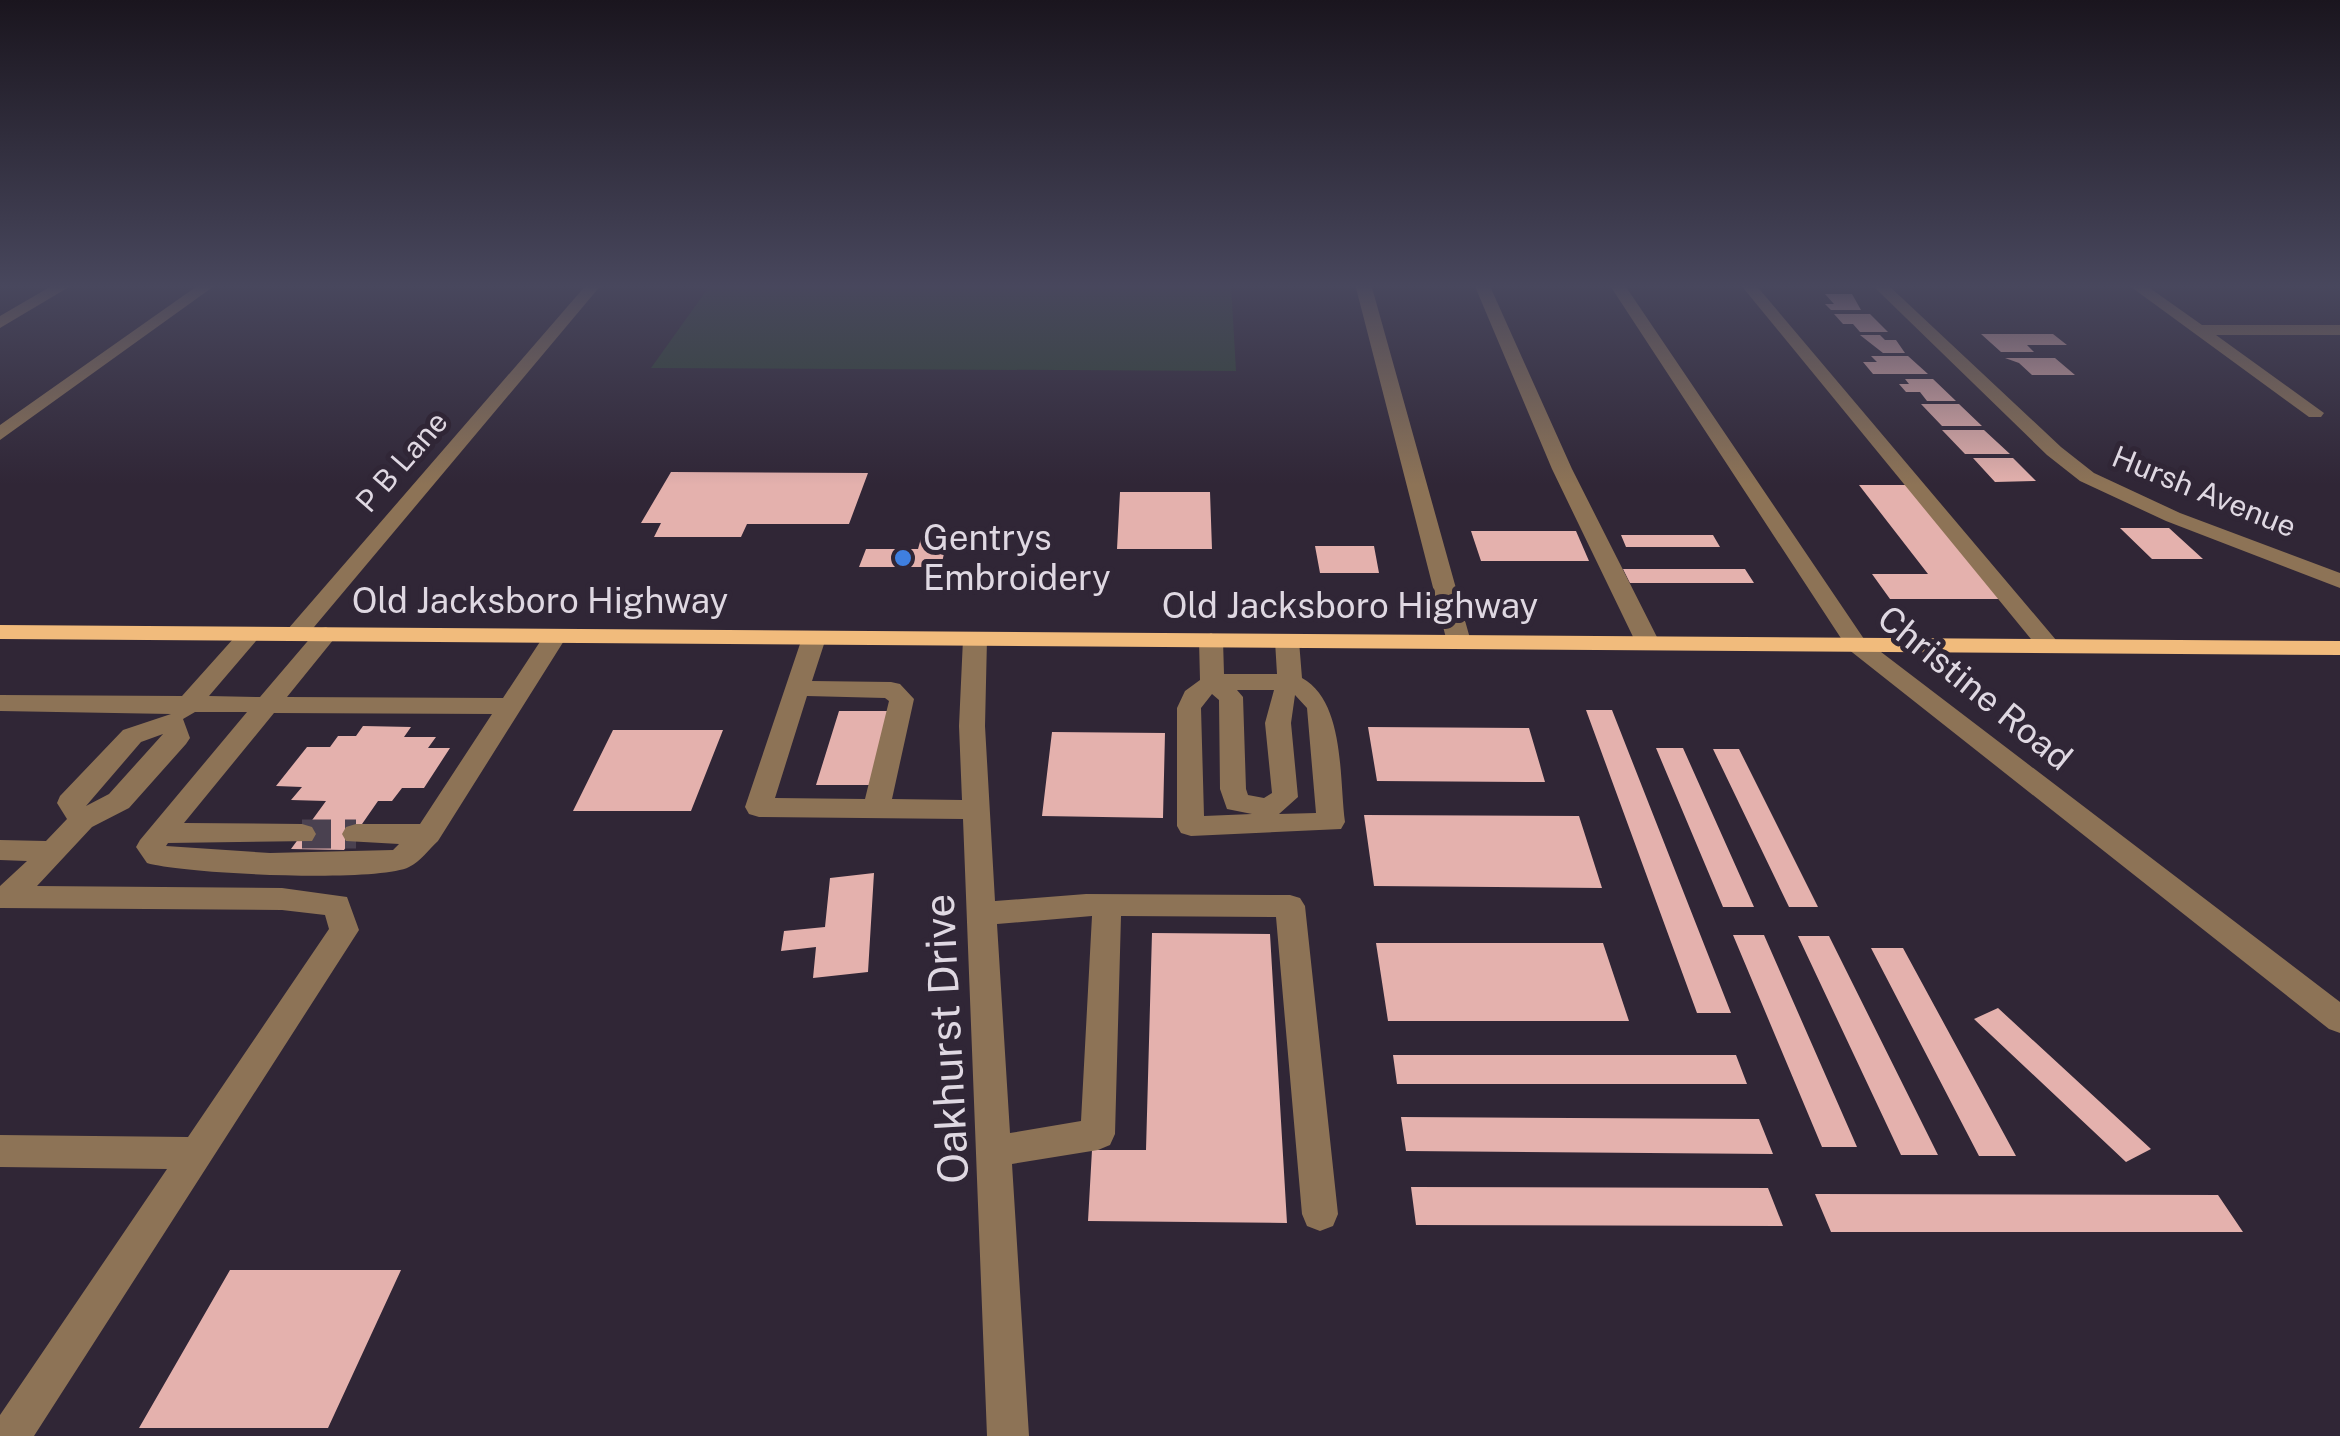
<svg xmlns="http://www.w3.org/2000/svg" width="2340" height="1436" font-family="'Public Sans',sans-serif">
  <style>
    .green { fill: #304433 }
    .building { fill: #e4b1ad }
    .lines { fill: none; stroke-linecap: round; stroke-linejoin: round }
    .minor-tunnel { stroke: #4a4150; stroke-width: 29; stroke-dasharray: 29 14; stroke-linecap: butt }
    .minor { fill: #8d7356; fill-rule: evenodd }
    .major { fill: #f1bb7c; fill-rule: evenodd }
    .shop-dot { fill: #3f7fe0; stroke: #302636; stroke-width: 4 }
    .labels { text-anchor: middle; stroke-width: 10; stroke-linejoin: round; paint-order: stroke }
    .far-street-label { font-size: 30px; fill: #dfd8e2; stroke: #302636 }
    .poi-label { font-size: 35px; fill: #dfd8e2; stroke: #302636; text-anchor: start }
    .street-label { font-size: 35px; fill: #dfd8e2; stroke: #302636 }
    .near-street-label { font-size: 42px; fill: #dfd8e2; stroke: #302636 }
  </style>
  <rect width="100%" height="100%" fill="#302636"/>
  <path class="green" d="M711,284H1231L1236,371L651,368Z"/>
  <path class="building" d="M1825,294H1852L1861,310H1831L1825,304H1834Z
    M1834,314H1870L1888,332H1860L1853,324H1843Z
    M1981,334H2053L2067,345H2027L2034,352H2001Z
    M1860,335H1880L1885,340H1896L1905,353H1883Z
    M1871,356H1908L1928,374H1873L1863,362H1877Z
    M2005,358H2055L2075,375H2032L2019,363Z
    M1905,379H1933L1956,401H1927L1920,392H1906L1899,384H1909Z
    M1921,404H1959L1982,426H1942Z
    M1942,430H1984L2010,454H1965Z
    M1973,458H2013L2036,481L1995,482Z
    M671,472L868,473L849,524H747L741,537H654L661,523H641Z
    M1859,485H1906L2000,599H1890L1872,574H1928Z
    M1120,492H1210L1212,549H1117Z
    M2120,528H2169L2203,559H2152Z
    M923,531H949L941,567H859L866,549H918Z
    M1471,531H1576L1589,561H1481Z
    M1621,535H1713L1720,547H1626Z
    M1315,546H1374L1379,573H1320Z
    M1623,569H1745L1754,583H1630Z
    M1586,710H1612L1731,1013H1697Z
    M839,711H891L872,785H816Z
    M363,726L411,727L404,737H436L428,748H450L424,788H402L392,801H378L344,850L291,849L326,801L291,800L302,787L276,786L307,747H330L338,736H356Z
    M1368,727L1529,728L1545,782L1377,781Z
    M613,730H723L691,811H573Z
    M1052,732L1165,733L1163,818L1042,816Z
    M1656,748H1683L1754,907H1723Z
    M1713,749H1739L1818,907H1789Z
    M1364,815L1579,816L1602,888L1374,886Z
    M874,873L868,972L813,978L816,947L781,951L784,931L825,927L830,878Z
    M1152,933L1270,934L1287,1223L1088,1221L1092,1150H1146Z
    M1733,935H1764L1857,1147H1822Z
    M1798,936H1829L1938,1155H1901Z
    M1376,943H1603L1629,1021H1388Z
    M1871,948H1903L2016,1156H1979Z
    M1998,1008L2151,1149L2126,1162L1974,1019Z
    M1393,1055H1736L1747,1084H1397Z
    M1401,1117L1759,1119L1773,1154L1406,1151Z
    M1411,1187L1768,1188L1783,1226L1416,1225Z
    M1815,1194L2218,1195L2243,1232H1831Z
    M230,1270H401L328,1428H139Z"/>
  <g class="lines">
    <path class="minor-tunnel" d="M302,834H356"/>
    <path class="minor" d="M55,284H74L0,328V316Z
      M200,284H217L0,440V425Z
      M587,284H602L304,639H288L284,634L288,629Z
      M1355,284H1371L1471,642L1467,647L1459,649L1447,642Z
      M1474,284H1489L1572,469L1660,643L1656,648H1640L1636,643L1552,469Z
      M1609,284H1624L1864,639L2340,1002V1033L2329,1029L1848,649Z
      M1740,284H1755L2056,640L2060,645L2056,650H2040Z
      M1871,284H1887L2061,447L2094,473L2180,513L2340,573V588L2166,521L2080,481L2047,455Z
      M2127,284H2144L2202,325H2340V335H2216L2324,413L2321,417H2309Z
      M250,627L262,634L209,696L260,697L318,629L326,627L338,634L287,697L503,698L547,631H563L567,636L438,841C429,849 420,862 409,867C378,883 183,874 147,863L136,847L140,840L247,712H195L183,719L190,738L186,744L129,808L92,827L37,886L282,888L347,897L359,930L34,1436H0V1415L167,1169L0,1167V1135L188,1137L329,929L325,915L282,910L0,908V886L27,861L0,860V840L46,841L67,819L57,803L60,796L123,730L171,714L0,711V695L182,696L242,629ZM274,713L492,714L420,824H356L346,827L342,834L346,841L399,844L393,850L270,853L166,846L168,843L312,841L316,834L312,827L302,824L184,823ZM163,734L109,794L86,806L141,742Z
      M814,631L826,638L812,681L891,682L900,684L914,699L892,799L962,800L959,726L963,639L975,632L987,639L985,726L995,901L1086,894L1290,895L1300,898L1305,906L1338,1214L1333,1226L1320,1231L1307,1226L1302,1214L1276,917L1121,916L1115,1134L1110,1145L1098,1150L1012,1164L1029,1436H987L963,819L759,817L749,814L745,807L802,638ZM807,696L885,698L889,701L865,799L775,798ZM1092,916L1081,1121L1010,1133L997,924Z
      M1211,633L1223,640L1224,674H1277L1275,641L1287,634L1299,641L1302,678C1345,702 1339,777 1345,822L1341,829L1191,836L1181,833L1177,826V708L1185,691L1200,680L1199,640ZM1237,690H1274L1265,723L1272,793L1264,798L1248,795L1246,789L1243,697ZM1212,694L1219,700L1220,789L1227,809L1252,814L1204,816L1201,708ZM1295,695L1307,708L1316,813L1279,814L1298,797L1291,723Z"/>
    <path class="major" d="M0,625L2340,641V655L0,639Z"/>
  </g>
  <linearGradient id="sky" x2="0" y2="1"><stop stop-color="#1a151e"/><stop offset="0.59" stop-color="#48475d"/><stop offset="1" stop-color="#48475d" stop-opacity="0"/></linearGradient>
  <rect width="2340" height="485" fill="url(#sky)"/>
  <circle class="shop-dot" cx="903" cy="558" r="10"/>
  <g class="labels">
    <g class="far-street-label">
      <text transform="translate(402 462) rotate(-49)" y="10">P B Lane</text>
      <text transform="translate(2204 492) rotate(22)" y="10">Hursh Avenue</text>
    </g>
    <g class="poi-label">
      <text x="923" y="550">Gentrys<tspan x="923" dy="40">Embroidery</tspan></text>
    </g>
    <g class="street-label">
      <text x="540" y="613">Old Jacksboro Highway</text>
      <text x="1350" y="618">Old Jacksboro Highway</text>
      <text transform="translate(1975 688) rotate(39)" y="12">Christine Road</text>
    </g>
    <g class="near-street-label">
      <text transform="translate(946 1039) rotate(-93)" y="15">Oakhurst Drive</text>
    </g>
  </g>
</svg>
